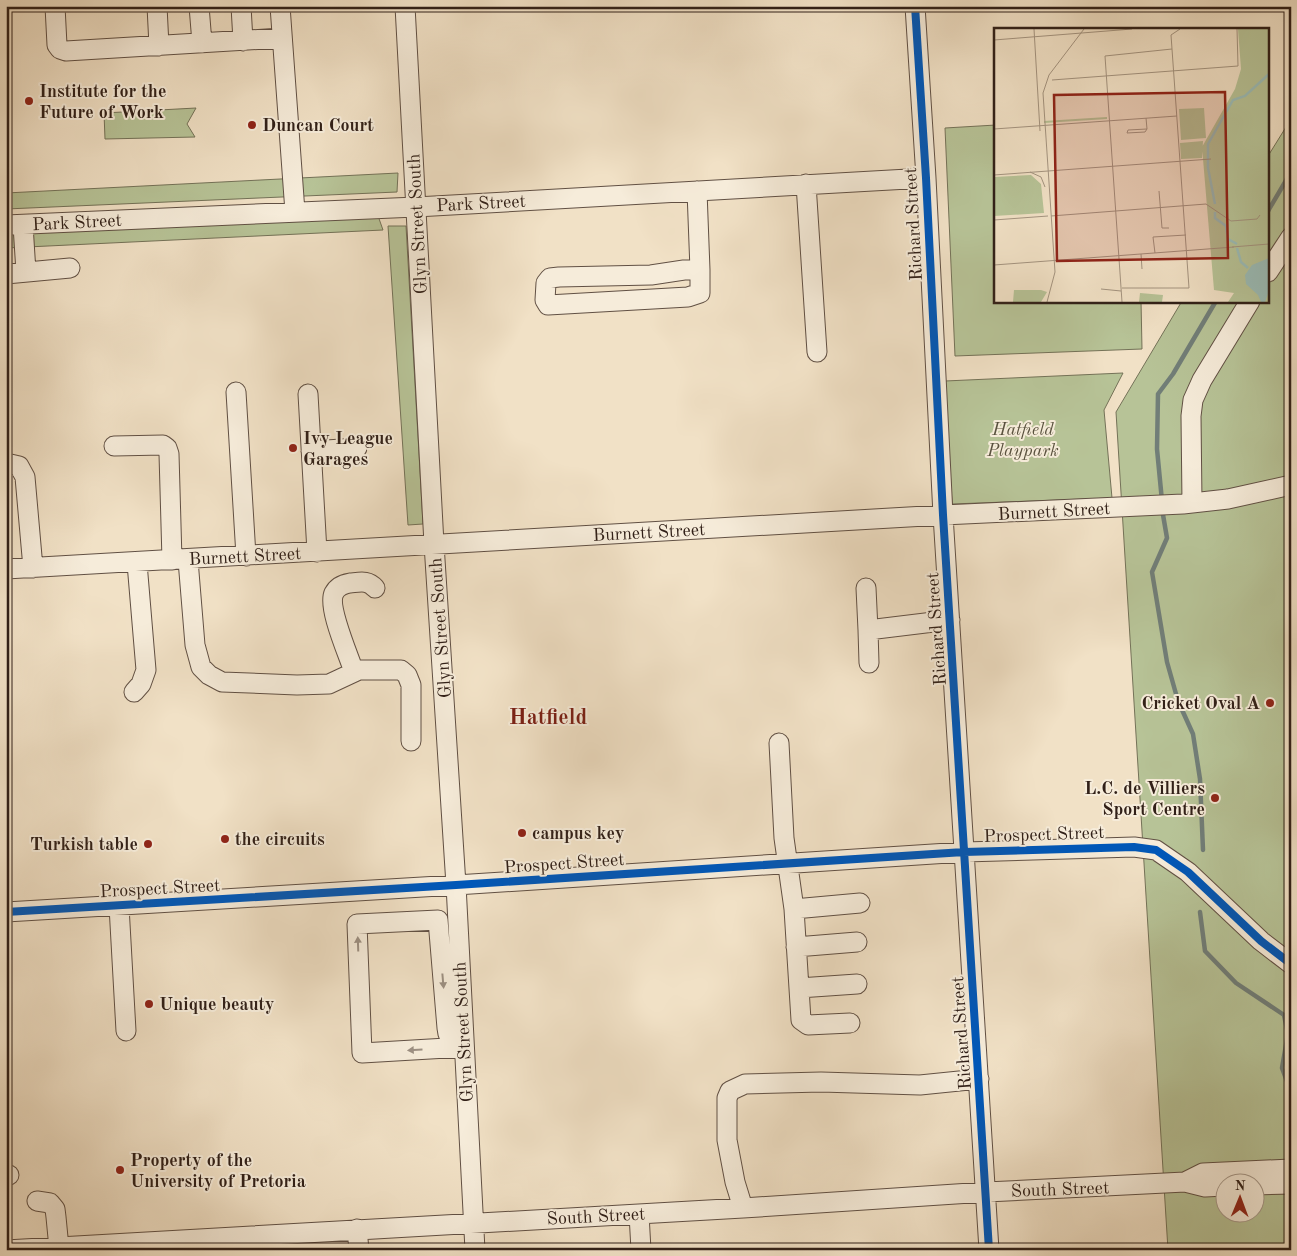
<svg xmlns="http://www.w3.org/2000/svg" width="1297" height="1256" font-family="'Old Standard TT',serif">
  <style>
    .green { fill: #b7c397; stroke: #747258; fill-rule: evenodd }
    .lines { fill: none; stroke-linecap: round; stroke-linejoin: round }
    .stream { stroke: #717e78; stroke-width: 4.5 }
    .minor-casing { stroke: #615044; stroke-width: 21 }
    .minor { stroke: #f6ecda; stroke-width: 19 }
    .cycleway-casing { stroke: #f6ecda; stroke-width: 11 }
    .cycleway { stroke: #0057b8; stroke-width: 8 }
    .oneway { fill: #9d9083 }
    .poi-dot { fill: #8f2418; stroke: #f6ecda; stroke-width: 2 }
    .labels { text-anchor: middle; stroke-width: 4; stroke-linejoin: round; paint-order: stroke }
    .poi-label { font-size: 18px; font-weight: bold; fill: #312018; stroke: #f6ecda; text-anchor: start }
    .street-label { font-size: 18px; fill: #312018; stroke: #f6ecda }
    .park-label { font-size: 18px; font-style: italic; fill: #59513e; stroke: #f6ecda }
    .district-label { font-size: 22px; font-weight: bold; fill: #7a1f14; stroke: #f6ecda }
    .inset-river { fill: none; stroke: #9bbdb8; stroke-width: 2.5 }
    .inset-road { fill: none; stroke: #a49480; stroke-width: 1 }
    .view { fill: #8f2418; fill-opacity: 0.15; stroke: #8f2418; stroke-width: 2.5 }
    .inset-edge { fill: none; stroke: #312018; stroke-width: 2.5 }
  </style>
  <rect width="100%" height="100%" fill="#f1e1c6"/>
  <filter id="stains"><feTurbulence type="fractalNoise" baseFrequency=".004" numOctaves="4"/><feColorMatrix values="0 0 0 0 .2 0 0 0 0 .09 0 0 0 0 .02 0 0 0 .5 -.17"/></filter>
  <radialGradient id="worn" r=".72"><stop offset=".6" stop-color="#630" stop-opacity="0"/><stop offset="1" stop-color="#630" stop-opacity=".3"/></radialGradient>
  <path class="green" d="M196,108L187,124L195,137L105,139L104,113Z
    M1291,119V1250H1168L1116,412L1182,301H1268V156ZM1224,1184H1254V1214H1224Z
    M996,125V301H1141L1142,349L955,356L945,128Z
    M398,173L397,192L6,209V193Z
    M377,213L383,230L6,248V232Z
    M388,226H406L423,524L408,525Z
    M1123,373L1104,410L1112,498L952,504L945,381Z"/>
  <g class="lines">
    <path class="stream" d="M1268,211L1291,172
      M1162,501L1157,449L1158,394L1173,374L1216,301
      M1162,509L1167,538L1152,572L1167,662L1178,701L1193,734L1200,779L1203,850
      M1200,912L1205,951L1236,983L1284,1015L1288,1034L1282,1068L1291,1092"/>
    <g class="minor-casing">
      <path id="minor" d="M55,6L57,45L60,49L66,51L282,38
        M157,6L159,46
        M199,6L202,43
        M241,6L243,41
        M280,6L295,212
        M405,6L434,544L456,885L475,1250
        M915,6L926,178L943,515L989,1250
        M806,184L817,352
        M697,191L700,270H684L651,275L559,277L550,278L546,283L545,300L548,305L688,297L700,293V270
        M6,225L416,207L926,178
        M23,225L26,272
        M1268,272L1291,237
        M6,274L70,268
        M236,392L246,556
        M308,394L317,552
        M114,446L163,445L167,448L169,454L172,560
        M311,451L357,448
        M6,463L19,466L25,477L33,568
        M1192,503L1191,416L1193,400L1202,380L1250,301
        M188,560L195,645L201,667L209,675L222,682L297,685L329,684L359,670H401L407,675L411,685V741
        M6,569L943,515L1183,504L1228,499L1291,485
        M866,588L868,630
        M869,663L868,630L950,620
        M354,672C349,656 327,607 334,593C337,587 344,584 350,583C361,582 368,580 375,588
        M134,692L141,684L146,670L137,563
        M779,743L784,838L794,909L801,1020L808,1025L850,1023
        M119,906L126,1031
        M794,909L860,903
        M6,912L456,885L964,852L1134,847L1156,850L1188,872L1261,941L1291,964
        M796,947L857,942
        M799,988L857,984
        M463,1033L448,1034L447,1028L438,920L357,924L362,1053L464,1047
        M6,1175H9
        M1185,1182L1203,1173L1291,1169
        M1254,1185L1291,1184
        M37,1201L50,1203L55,1209L56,1217L59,1248
        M743,1208L735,1182L727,1140V1098L730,1091L745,1084L821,1082L920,1085L979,1079
        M639,1214L641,1250
        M357,1229L359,1250
        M6,1250L743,1208L986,1192L1185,1182L1205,1187L1224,1186"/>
    </g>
    <use href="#minor" class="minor"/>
    <g class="cycleway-casing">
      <path id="cycleway" d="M915,6L926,178L943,515L989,1250
        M6,912L456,885L964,852L1134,847L1156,850L1188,872L1261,941L1291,964"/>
    </g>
    <use href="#cycleway" class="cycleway"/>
  </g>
  <defs><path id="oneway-solid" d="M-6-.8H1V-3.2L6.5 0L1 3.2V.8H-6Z" transform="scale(1.25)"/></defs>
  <g class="oneway">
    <use href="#oneway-solid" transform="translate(358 944) rotate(-92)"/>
    <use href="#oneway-solid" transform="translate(443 981) rotate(85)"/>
    <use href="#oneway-solid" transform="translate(415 1050) rotate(177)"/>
  </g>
  <g class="poi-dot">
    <circle cx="29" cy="101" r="5"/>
    <circle cx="252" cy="125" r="5"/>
    <circle cx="293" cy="448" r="5"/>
    <circle cx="1270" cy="703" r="5"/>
    <circle cx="1215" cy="798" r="5"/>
    <circle cx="522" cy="833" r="5"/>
    <circle cx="225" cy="839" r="5"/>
    <circle cx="148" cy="844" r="5"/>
    <circle cx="149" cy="1004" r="5"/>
    <circle cx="120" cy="1170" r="5"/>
  </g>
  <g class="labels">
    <g class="poi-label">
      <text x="39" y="97">Institute for the<tspan x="39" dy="21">Future of Work</tspan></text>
      <text x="262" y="131">Duncan Court</text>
      <text x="303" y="444">Ivy League<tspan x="303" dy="21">Garages</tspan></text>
      <text x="1260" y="709" text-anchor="end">Cricket Oval A</text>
      <text x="1205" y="794" text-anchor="end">L.C. de Villiers<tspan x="1205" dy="21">Sport Centre</tspan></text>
      <text x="532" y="839">campus key</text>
      <text x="235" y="845">the circuits</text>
      <text x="138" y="850" text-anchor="end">Turkish table</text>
      <text x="159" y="1010">Unique beauty</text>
      <text x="130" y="1166">Property of the<tspan x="130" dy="21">University of Pretoria</tspan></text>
    </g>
    <g class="street-label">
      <text transform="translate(481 203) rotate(-3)" y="6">Park Street</text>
      <text transform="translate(77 222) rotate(-3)" y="6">Park Street</text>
      <text transform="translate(417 224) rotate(-93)" y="6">Glyn Street South</text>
      <text transform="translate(913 224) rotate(-93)" y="6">Richard Street</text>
      <text transform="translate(1054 511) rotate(-3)" y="6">Burnett Street</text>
      <text transform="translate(649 532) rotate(-3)" y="6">Burnett Street</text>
      <text transform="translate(245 556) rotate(-3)" y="6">Burnett Street</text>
      <text transform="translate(440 628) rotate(-94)" y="6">Glyn Street South</text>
      <text transform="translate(936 629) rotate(-94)" y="6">Richard Street</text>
      <text transform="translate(1044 834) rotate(-2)" y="6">Prospect Street</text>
      <text transform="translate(564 863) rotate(-4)" y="6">Prospect Street</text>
      <text transform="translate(160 888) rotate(-3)" y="6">Prospect Street</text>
      <text transform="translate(463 1032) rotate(-93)" y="6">Glyn Street South</text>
      <text transform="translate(961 1033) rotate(-94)" y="6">Richard Street</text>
      <text transform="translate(1060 1189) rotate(-2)" y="6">South Street</text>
      <text transform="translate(596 1216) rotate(-3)" y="6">South Street</text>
    </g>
    <g class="park-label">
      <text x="1023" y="435">Hatfield<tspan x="1023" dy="21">Playpark</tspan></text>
    </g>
    <g class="district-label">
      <text x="548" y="724">Hatfield</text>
    </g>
  </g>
  <g transform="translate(994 28)">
    <rect width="275" height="275" fill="#f1e1c6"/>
    <path d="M244,1H275V274H234L240,265L220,262L208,119L241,61L247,41ZM210,80L212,110L187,112L185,81ZM113,89V91L50,95V93ZM209,113L208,130L187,131L186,115ZM37,147L47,156L50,185L0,188V149ZM20,262H47L53,264L47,274H19ZM146,265L169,267L168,274H145Z" fill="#b7c397"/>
    <path d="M275,230V263L271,274H267L264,267L252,256L251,247L258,237Z" fill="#9bbdb8"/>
    <path class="inset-river" d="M221,176L214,140V116L239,72L251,68L275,46M221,184V190L232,198L234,211L243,216M243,220L247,234L254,240"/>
    <path class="inset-road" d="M40,1L46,103M0,12L138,1M58,52L244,38L243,1M152,90L153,101L134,102L133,105L151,104L153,101M0,101L183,88M36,144L47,149L51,159M0,147L217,131M165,163L168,200H175M57,188L212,176L237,193L263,191L266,187M0,192L54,188M238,219L275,216M161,225L159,209L192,207M147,226L148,241M0,237L240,219M128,260H195L177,7L186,1M107,261L127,263M53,274L61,244L49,65L55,47L90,1M128,274L111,28L178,21"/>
    <path class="view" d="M231,64L234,230L63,233L60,67Z"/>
    <rect width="275" height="275" class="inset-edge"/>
  </g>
  <rect width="1297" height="1256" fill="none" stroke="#f1e1c6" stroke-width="25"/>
  <rect x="8" y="8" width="1282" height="1241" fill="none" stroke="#312018" stroke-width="2.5"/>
  <rect x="12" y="12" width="1272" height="1231" fill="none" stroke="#312018"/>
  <g transform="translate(1240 1198) rotate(1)"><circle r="24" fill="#f6ecda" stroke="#a79a8c"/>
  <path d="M0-4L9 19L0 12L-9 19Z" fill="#8f2418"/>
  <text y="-8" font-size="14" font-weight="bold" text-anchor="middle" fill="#312018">N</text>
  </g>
  <rect width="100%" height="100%" filter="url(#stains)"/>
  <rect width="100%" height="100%" fill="url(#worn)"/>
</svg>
